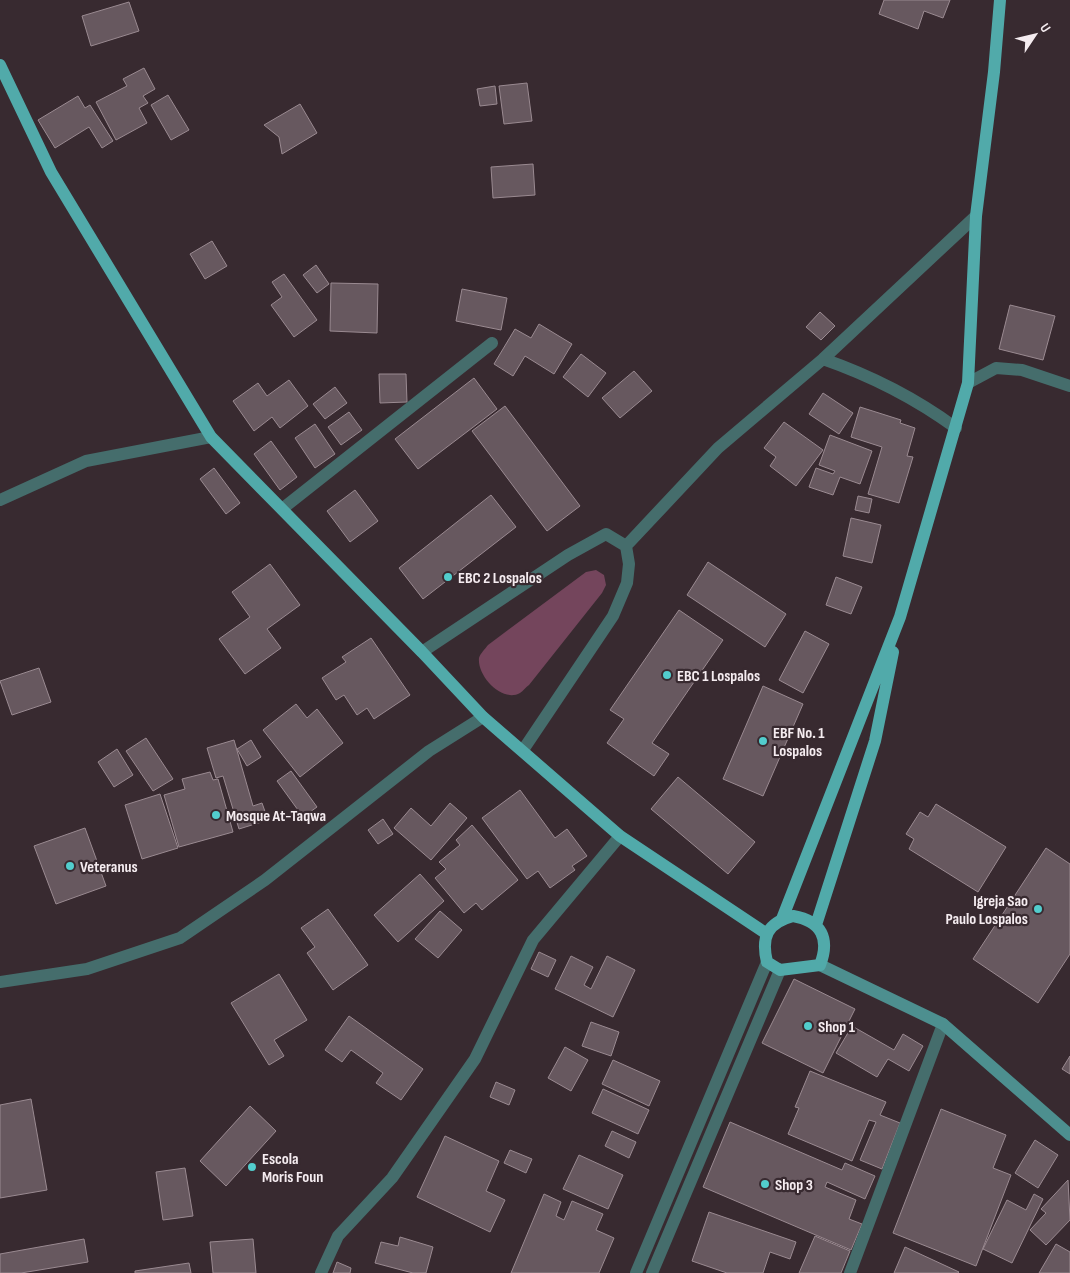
<svg xmlns="http://www.w3.org/2000/svg" width="1070" height="1273" font-family="'Sofia Sans Condensed',sans-serif">
  <style>
    .green { fill: #74455c }
    .building { fill: #67585f; stroke: #9a8a91 }
    .lines { fill: none; stroke-linecap: round; stroke-linejoin: round }
    .minor { stroke: #456d6c; stroke-width: 12 }
    .tertiary { stroke: #456d6c; stroke-width: 12 }
    .secondary { stroke: #4d8f8f; stroke-width: 12 }
    .primary { stroke: #51aaaa; stroke-width: 12 }
    .poi-dot { fill: #52cdcd; stroke: #382a30; stroke-width: 2 }
    .labels { text-anchor: middle; stroke-width: 4.5; stroke-linejoin: round; paint-order: stroke }
    .poi-label { font-size: 16px; font-weight: bold; fill: #f5ecf0; stroke: #382a30; text-anchor: start }
  </style>
  <rect width="100%" height="100%" fill="#382a30"/>
  <path class="green" d="M596,570L604,575L606,585L602,593L529,685C526,687 523,691 520,693C502,703 477,676 479,658C480,654 485,649 488,645L586,572Z"/>
  <path class="building" d="M884,0H950L943,18L924,11L918,29L879,14Z
    M129,2L139,31L91,46L82,16Z
    M144,68L155,89L143,96L148,103L139,108L147,123L116,140L96,102L127,86L123,79Z
    M527,83L532,121L504,124L499,86Z
    M495,86L497,104L480,106L477,89Z
    M168,95L189,130L171,140L151,105Z
    M78,96L85,108L90,105L113,141L102,148L89,127L55,148L38,120Z
    M300,104L317,133L282,154L279,137L264,125Z
    M533,164L535,195L493,198L491,167Z
    M212,241L227,266L205,279L190,254Z
    M316,265L329,284L317,293L303,275Z
    M284,274L317,320L294,337L271,305L282,297L272,282Z
    M331,283L378,284L377,333L330,331Z
    M462,289L507,298L501,330L456,321Z
    M1010,305L1055,316L1043,360L999,349Z
    M820,312L835,326L821,340L806,327Z
    M539,324L572,344L554,374L525,356L513,376L494,364L515,329L531,338Z
    M581,354L606,373L588,397L563,377Z
    M634,371L652,391L620,418L602,398Z
    M379,374H406L407,402L380,403Z
    M474,378L497,409L418,469L395,439Z
    M289,380L308,406L280,428L272,417L254,431L233,401L258,383L267,396Z
    M335,387L347,403L325,419L313,404Z
    M823,393L853,413L839,434L809,414Z
    M505,406L580,506L547,531L472,431Z
    M860,407L901,420L900,423L915,428L907,456L913,457L899,503L868,494L882,447L851,437Z
    M349,412L362,430L341,445L328,427Z
    M784,422L823,450L796,486L770,466L776,457L764,448Z
    M315,424L335,454L315,468L295,438Z
    M830,435L872,451L860,484L840,477L833,495L809,487L816,468L833,474L835,471L819,465Z
    M271,441L297,477L280,490L254,454Z
    M214,468L240,503L226,514L200,479Z
    M355,490L378,521L350,542L327,511Z
    M491,495L516,527L423,599L399,568Z
    M858,496L872,499L869,513L855,510Z
    M851,518L881,525L872,563L843,556Z
    M708,562L786,614L765,647L687,595Z
    M270,564L300,605L267,629L281,648L245,674L219,639L250,617L232,592Z
    M836,577L862,587L851,614L826,605Z
    M679,610L723,640L652,743L669,754L654,776L607,743L624,719L610,710Z
    M805,631L829,644L803,693L779,680Z
    M371,638L410,695L374,719L367,708L357,715L344,695L336,700L322,678L346,662L342,657Z
    M39,668L51,702L12,715L0,681Z
    M763,686L803,704L763,796L723,779Z
    M296,704L307,718L317,709L343,743L300,777L263,730Z
    M146,738L173,779L153,791L126,751Z
    M234,740L253,806L262,803L268,820L239,829L223,776L216,778L207,748Z
    M251,740L261,757L247,766L237,749Z
    M117,749L133,775L114,787L98,762Z
    M291,771L317,807L303,817L277,781Z
    M210,772L213,780L218,779L233,832L179,847L164,795L185,789L182,779Z
    M678,777L755,842L728,874L651,809Z
    M520,790L555,838L567,829L587,856L572,866L575,870L550,888L538,871L527,879L482,818Z
    M160,794L178,848L142,859L125,805Z
    M450,803L467,818L431,860L394,828L411,808L431,826Z
    M936,804L1006,847L978,892L909,849L914,839L906,834L920,812L928,817Z
    M383,819L393,834L378,844L368,830Z
    M472,825L518,880L482,910L476,903L464,913L435,878L446,869L439,862L460,845L456,840Z
    M85,828L106,886L56,904L34,846Z
    M1046,848L1070,864V954L1038,1003L973,959Z
    M420,874L444,901L398,942L374,915Z
    M328,909L368,965L333,990L307,953L315,947L301,928Z
    M440,911L462,930L438,958L415,939Z
    M539,952L556,960L548,977L531,969Z
    M571,956L593,967L584,985L591,989L607,956L635,970L613,1017L555,989Z
    M279,974L307,1020L274,1040L284,1056L269,1065L231,1003Z
    M794,979L855,1009L823,1073L762,1043Z
    M349,1016L423,1069L401,1100L376,1083L383,1073L351,1050L342,1062L325,1050Z
    M591,1022L619,1032L611,1056L582,1046Z
    M852,1026L894,1050L903,1034L923,1046L909,1071L888,1059L877,1077L836,1053Z
    M565,1047L588,1060L571,1091L548,1078Z
    M1070,1056V1074L1062,1069Z
    M613,1060L660,1081L649,1106L602,1084Z
    M810,1071L886,1102L880,1115L900,1123L882,1169L860,1160L876,1122L869,1120L852,1161L788,1134L799,1108L795,1107Z
    M496,1082L515,1090L509,1105L490,1097Z
    M603,1089L649,1110L638,1134L592,1113Z
    M31,1099L47,1190L0,1198V1105Z
    M250,1106L276,1131L226,1186L200,1161Z
    M941,1109L1006,1135L993,1168L1011,1175L976,1266L893,1233Z
    M730,1122L842,1170L845,1163L875,1176L865,1199L827,1182L825,1187L856,1200L849,1219L862,1224L851,1250L703,1187Z
    M612,1131L636,1142L629,1158L605,1146Z
    M445,1136L499,1161L486,1191L505,1200L490,1232L417,1197Z
    M1035,1140L1058,1155L1038,1188L1015,1173Z
    M510,1150L532,1159L526,1173L504,1163Z
    M579,1155L623,1175L608,1209L563,1189Z
    M185,1168L193,1216L163,1220L156,1172Z
    M1068,1180L1070,1220L1046,1245L1030,1230L1046,1213L1041,1209Z
    M544,1194L561,1202L556,1216L564,1220L572,1201L603,1214L596,1230L614,1238L599,1273H511Z
    M1034,1194L1043,1199L1012,1263L983,1249L1007,1200L1026,1210Z
    M709,1212L796,1242L790,1259L770,1252L763,1273H727L692,1261Z
    M815,1236L850,1251L841,1273H799Z
    M400,1237L433,1247L426,1273H413L375,1263L381,1242L398,1246Z
    M84,1239L88,1262L21,1273H0V1254Z
    M253,1239L256,1273H213L210,1242Z
    M1056,1244L1070,1252V1273H1039Z
    M905,1247L959,1272L958,1273H894Z
    M337,1262L351,1268L350,1273H333Z
    M189,1263L191,1273H135V1271Z"/>
  <g class="lines">
    <path class="minor" d="M823,359C872,376 915,398 956,428
      M968,383L996,368L1022,370L1070,386
      M0,500L86,461L211,437
      M282,509L492,343
      M626,546L718,448L823,359L976,216
      M422,652L568,555L606,534L626,546L629,564L627,583L613,616L523,750
      M0,982L87,969L180,938L265,880L429,751L483,717
      M321,1273L338,1236L392,1178L475,1059L533,940L620,836
      M850,1273L943,1024"/>
    <path class="tertiary" d="M636,1273L767,962
      M652,1273L780,970"/>
    <path class="secondary" d="M820,965L943,1024L1070,1135"/>
    <path class="primary" d="M0,65L51,172L211,437L422,652L483,717L620,836L767,934
      M793,916C822,921 830,939 820,965L780,970L767,962C761,937 767,923 793,916Z
      M782,919L900,617L968,383L976,216L994,72L1000,0
      M816,925L875,741L893,652"/>
  </g>
  <g class="poi-dot">
    <circle cx="448" cy="577" r="5"/>
    <circle cx="667" cy="675" r="5"/>
    <circle cx="763" cy="741" r="5"/>
    <circle cx="216" cy="815" r="5"/>
    <circle cx="70" cy="866" r="5"/>
    <circle cx="1038" cy="909" r="5"/>
    <circle cx="808" cy="1026" r="5"/>
    <circle cx="252" cy="1167" r="5"/>
    <circle cx="765" cy="1184" r="5"/>
  </g>
  <g class="labels">
    <g class="poi-label">
      <text x="458" y="583">EBC 2 Lospalos</text>
      <text x="677" y="681">EBC 1 Lospalos</text>
      <text x="773" y="738">EBF No. 1<tspan x="773" dy="18">Lospalos</tspan></text>
      <text x="226" y="821">Mosque At-Taqwa</text>
      <text x="80" y="872">Veteranus</text>
      <text x="1028" y="906" text-anchor="end">Igreja Sao<tspan x="1028" dy="18">Paulo Lospalos</tspan></text>
      <text x="818" y="1032">Shop 1</text>
      <text x="262" y="1164">Escola<tspan x="262" dy="18">Moris Foun</tspan></text>
      <text x="775" y="1190">Shop 3</text>
    </g>
  </g>
  <g transform="translate(1035 35) rotate(55)" stroke="#382a30" stroke-width="4" paint-order="stroke">
  <path d="M0-4L9 19L0 12L-9 19Z" fill="#f5ecf0"/>
  <text y="-8" font-size="14" font-weight="bold" text-anchor="middle" fill="#f5ecf0">U</text>
  </g>
</svg>
